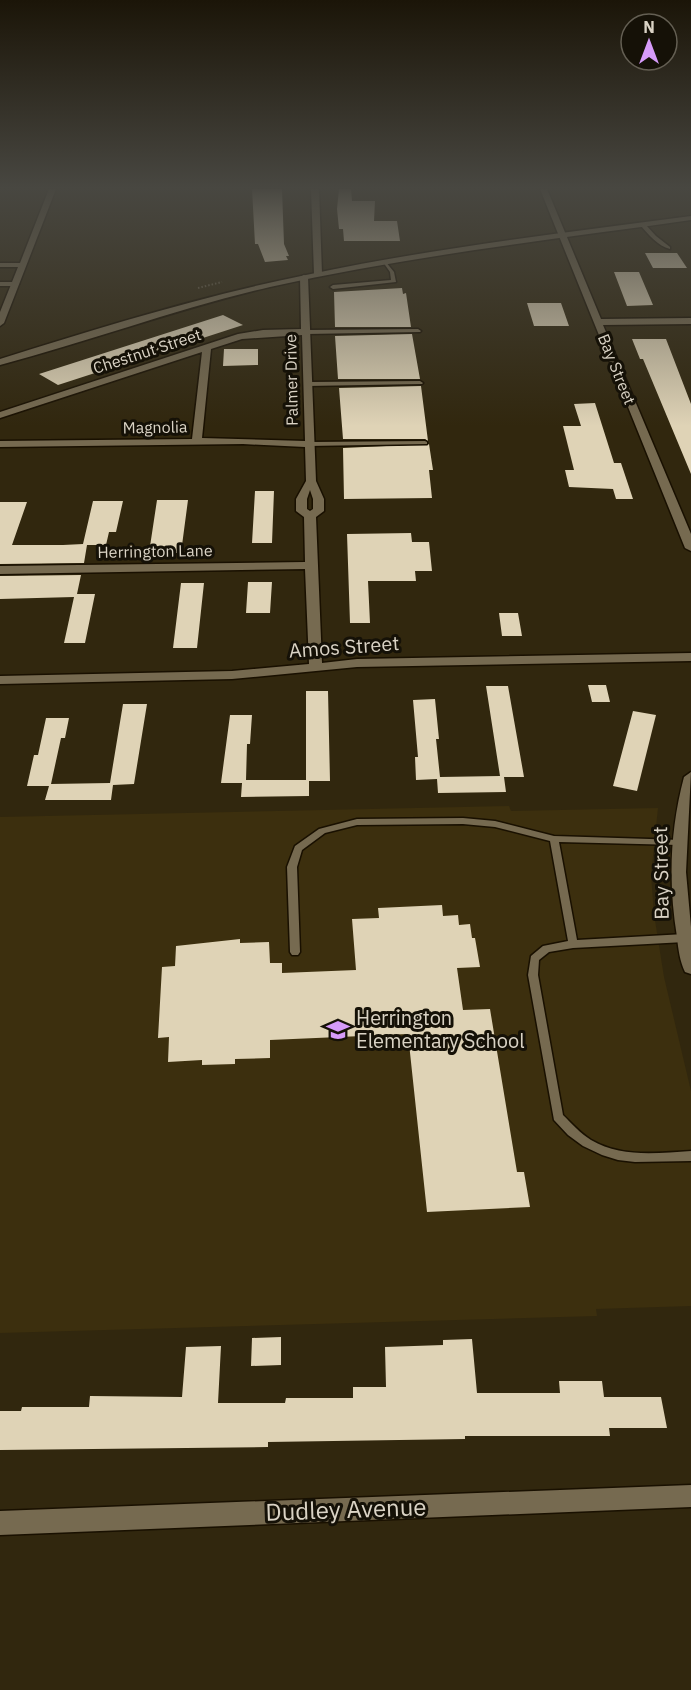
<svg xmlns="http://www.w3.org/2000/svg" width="691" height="1690" font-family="'IBM Plex Sans',sans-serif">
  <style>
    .built { fill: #3c2f0e }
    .building { fill: #dfd3b6 }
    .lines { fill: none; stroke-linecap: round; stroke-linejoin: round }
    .lane-casing { stroke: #191000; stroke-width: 3 }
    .street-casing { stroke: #191000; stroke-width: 3 }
    .secondary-casing { stroke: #191000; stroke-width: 3 }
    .path { stroke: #685f4a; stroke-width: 2; stroke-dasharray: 1.5 2; stroke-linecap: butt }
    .lane { fill: #766a50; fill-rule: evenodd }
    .street { fill: #766a50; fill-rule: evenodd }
    .secondary { fill: #766a50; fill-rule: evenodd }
    .labels { text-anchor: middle; stroke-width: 6; stroke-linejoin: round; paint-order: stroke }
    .far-street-label { font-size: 16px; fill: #dad3c5; stroke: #151107 }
    .street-label { font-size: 20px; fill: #dad3c5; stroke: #151107 }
    .poi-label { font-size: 20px; fill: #dad3c5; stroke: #151107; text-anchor: start }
    .near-street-label { font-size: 24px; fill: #dad3c5; stroke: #151107 }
  </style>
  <rect width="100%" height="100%" fill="#31270e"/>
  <path class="built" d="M509,806L511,811L658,808L651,875L654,914L664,977L691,1091V1306L596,1309L597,1316L0,1333V817Z"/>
  <path class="building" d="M252,189H282L284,244L289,256H286L288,260L265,262L258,244H255Z
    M339,189H351L352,201H375L374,221H397L400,241H344L343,229H339L337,209Z
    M645,253H677L687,268H653Z
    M614,272H639L653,305L627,306Z
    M402,288L403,294L406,293L411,327H335L334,292Z
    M527,303H561L569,326H534Z
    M223,315L243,325L58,385L39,374Z
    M412,334L420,379H338L335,336Z
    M632,339H666L691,404V474L643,359H640Z
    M224,349H258V365L223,366Z
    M421,386L428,441L425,439H343L339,388Z
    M595,403L614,463H621L633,499H616L613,489L569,487L565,470H574L563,426H581L574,404Z
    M429,444L433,470H429L432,498L344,499L343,448Z
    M255,491H274L272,543H252Z
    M157,500H188L181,553H149Z
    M93,501H123L116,532H109L106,545H87L84,563L0,564V502H27L12,545H63L83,544Z
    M411,533L412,542H429L432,571H415L416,581H368L370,623H350L347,534Z
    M81,575L77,594H95L85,643H64L74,597L0,599V576Z
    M248,582H272L270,613H246Z
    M181,583H204L197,648H173Z
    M499,613H518L522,636H502Z
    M588,685H606L610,702H592Z
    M486,686H508L524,777H504L506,792L438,793L437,779L416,780L415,757H418L413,700L435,699L439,739H436L440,777L500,776Z
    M306,691H328L330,781H309V796L241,797L242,783H221L230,715H252L250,744H247L246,780H306Z
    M123,704H147L134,784L113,785L111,800H45L49,786H27L34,755H38L46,718H69L65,738H61L51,784L110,783Z
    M633,711L656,715L637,791L613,786Z
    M442,905L443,916L458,915L459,925L470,924L472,938H475L480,967L457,968L463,1010L490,1009L517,1172H524L530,1207L427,1212L408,1034L270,1040V1058L235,1059V1064L202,1065V1060L168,1062L169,1037L158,1038L162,967L175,966L176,946L240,939V943L269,942L270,963H282V973L356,970L352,919L379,918L378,908Z
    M281,1337V1365L251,1366L252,1338Z
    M472,1339L477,1393H560L559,1381H602L604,1397H661L667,1428H609L610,1436H465V1439L268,1442V1447L0,1450V1411H21L22,1407H89L90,1396L182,1397L186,1347L221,1346L218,1403H285L286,1398H353V1387H386L385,1347L443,1345V1340Z"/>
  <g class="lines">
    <g class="lane-casing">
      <path id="lane" d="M641,224H645L656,236L670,247V249C658,246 649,235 641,226Z
        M385,261L394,272L396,282L333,289L330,287L333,285L391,280L390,272L383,262Z
        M0,282H16L19,284L16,286H0Z
        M418,329L421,331L420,332L307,334L304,332L307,330Z
        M420,381L423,383L422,384L308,386L305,384L308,382Z
        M425,441L427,442V444L309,446L306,444L309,442Z
        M463,818L495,821L554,836L682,840L683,842L679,845L559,842L577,940L685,934L688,935L690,938L688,941L685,942L573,948L549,952L539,960L538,975L563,1115C572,1124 580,1133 591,1140C621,1158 658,1153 691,1151V1161L635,1162L618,1160L602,1155L583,1146L568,1135L554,1120L528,975L531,956L543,946L568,941L550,841L495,827L463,824L357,825L325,833L302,850L297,867L300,952L298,955H292L290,952L287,867L295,846L319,829L357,819Z"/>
    </g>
    <g class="street-casing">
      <path id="street" d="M49,189H56L4,323L0,326V312L18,267H0V263H20Z
        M311,189H319L322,274L318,276L314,274Z
        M540,189H547L601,319L691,318V324L603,325L691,534V551L685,548Z
        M304,275L308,277L316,481L324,499V511L316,517L322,663L357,659L691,653V661L357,667L232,679L0,684V676L232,671L309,664L305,569L0,574V566L305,562L304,517L296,511V499L306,481L305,447L243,444L0,447V441L192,439L202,352L0,418V412L238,334L263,330L301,329L300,277ZM302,335L305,441L202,438L211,349L242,339ZM310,490L313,499V509L310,511L307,509V499Z
        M691,772L686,872L691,927V974L685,972C680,962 678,948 677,937C668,882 670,830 684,777Z
        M691,1485V1507L0,1535V1511Z"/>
    </g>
    <g class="secondary-casing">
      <path id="secondary" d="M691,216V220C550,240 409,256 270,287C179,308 91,341 0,365V359C101,327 202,296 306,275C433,248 562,233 691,216Z"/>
    </g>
    <path class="path" d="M198,288L222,282"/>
    <use href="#lane" class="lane"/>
    <use href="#street" class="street"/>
    <use href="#secondary" class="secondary"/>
  </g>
  <linearGradient id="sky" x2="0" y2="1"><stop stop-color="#1b1508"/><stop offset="0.44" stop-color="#484741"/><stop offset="1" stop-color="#484741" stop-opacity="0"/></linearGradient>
  <rect width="691" height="426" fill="url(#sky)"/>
  <defs>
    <g id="school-bare" transform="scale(1.8)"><path d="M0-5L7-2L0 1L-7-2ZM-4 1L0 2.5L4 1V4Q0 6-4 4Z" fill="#d69bf9" stroke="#151107" stroke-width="2.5" paint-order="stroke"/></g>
  </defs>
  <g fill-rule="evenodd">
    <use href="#school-bare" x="338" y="1030"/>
  </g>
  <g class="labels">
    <g class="far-street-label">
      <text transform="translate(147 351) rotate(-18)" y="6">Chestnut Street</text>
      <text transform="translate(617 369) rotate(68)" y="6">Bay Street</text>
      <text transform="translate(291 380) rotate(-91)" y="6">Palmer Drive</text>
      <text transform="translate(155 427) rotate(-1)" y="6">Magnolia</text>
      <text transform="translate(155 551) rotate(-1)" y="6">Herrington Lane</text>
    </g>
    <g class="street-label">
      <text transform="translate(344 647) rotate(-4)" y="7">Amos Street</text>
      <text transform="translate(661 873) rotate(-91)" y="7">Bay Street</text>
    </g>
    <g class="poi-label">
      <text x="356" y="1025">Herrington<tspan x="356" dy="23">Elementary School</tspan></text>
    </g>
    <g class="near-street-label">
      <text transform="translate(346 1510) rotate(-2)" y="8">Dudley Avenue</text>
    </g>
  </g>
  <g transform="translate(649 42)"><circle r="28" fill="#151107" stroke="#645f53" stroke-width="1.5"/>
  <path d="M0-4.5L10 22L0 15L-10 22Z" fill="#d69bf9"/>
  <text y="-9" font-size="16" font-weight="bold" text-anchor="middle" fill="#dad3c5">N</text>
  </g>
</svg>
